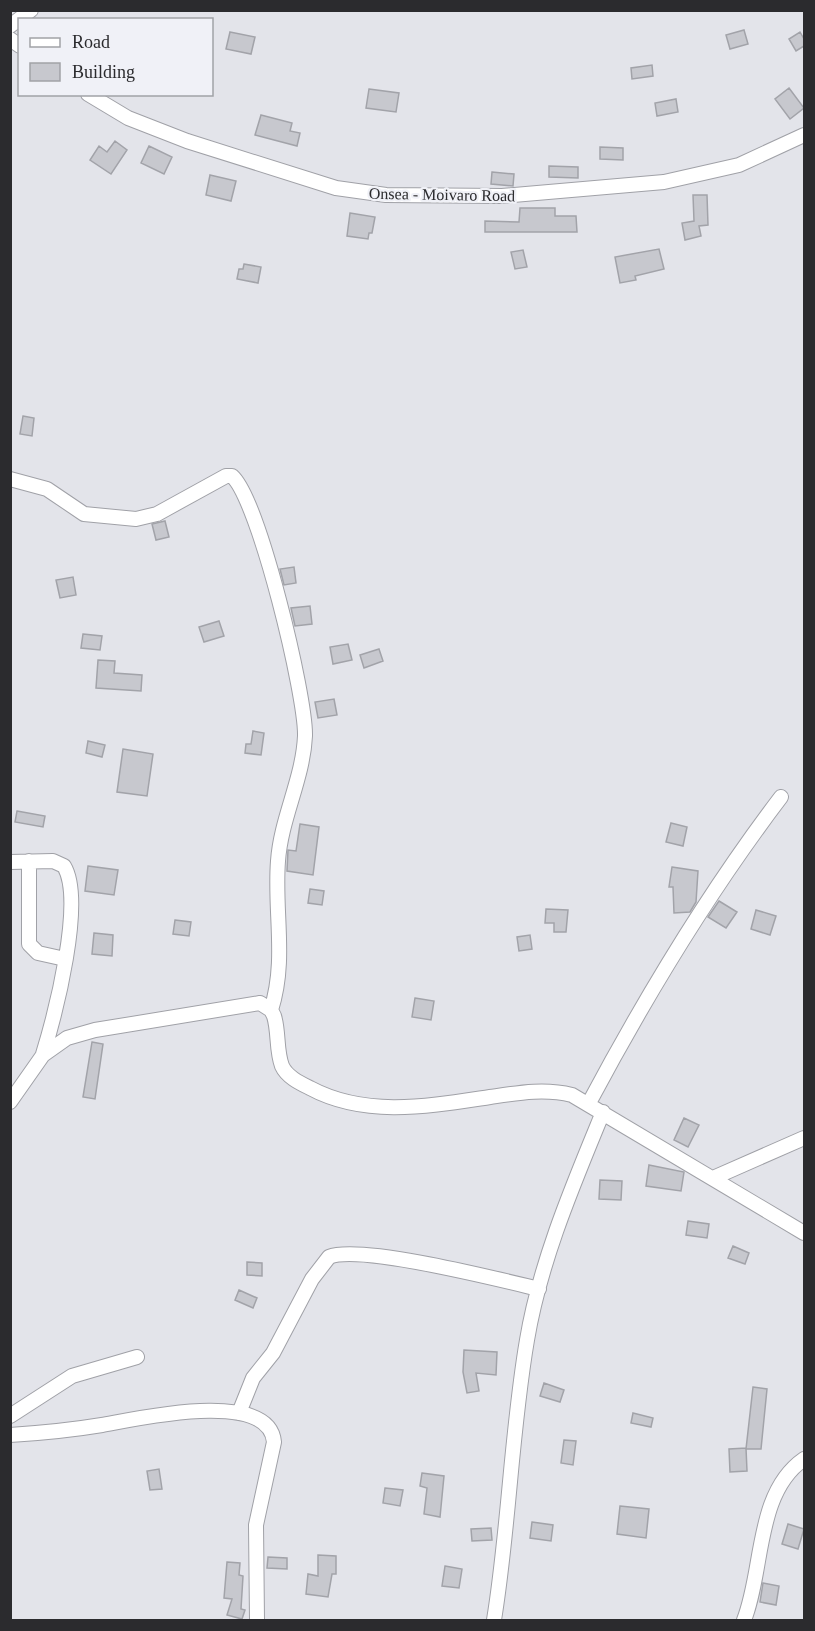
<svg xmlns="http://www.w3.org/2000/svg" width="815" height="1631" font-family="'Times New Roman',serif">
  <style>
    .building { fill: #c7c8ce; stroke: #a2a3a9; stroke-width: 1.5 }
    .lines { fill: none; stroke-linecap: round; stroke-linejoin: round }
    .street-casing { stroke: #a0a1a7; stroke-width: 16 }
    .street { stroke: #fff; stroke-width: 14 }
    .labels { text-anchor: middle; stroke-width: 4.5; stroke-linejoin: round; paint-order: stroke }
    .street-label { font-size: 16px; fill: #2b2b2e; stroke: #f0f1f7 }
  </style>
  <rect width="100%" height="100%" fill="#e3e4ea"/>
  <path class="building" d="M744,30L748,44L730,49L726,35Z
    M230,32L255,37L251,54L226,49Z
    M800,32L804,39V46L796,51L789,39Z
    M652,65L653,76L632,79L631,68Z
    M789,88L804,108L790,119L775,99Z
    M369,89L399,93L396,112L366,108Z
    M676,99L678,112L657,116L655,103Z
    M261,115L292,123L290,131L300,133L297,146L255,135Z
    M115,141L127,150L111,174L90,160L99,146L107,152Z
    M149,146L172,157L164,174L141,163Z
    M600,147L623,148V160L600,159Z
    M549,166L578,167V178L549,177Z
    M492,172L514,174L513,186L491,184Z
    M210,175L236,181L231,201L206,195Z
    M693,195H707L708,225L699,226L701,236L685,240L682,223L694,221Z
    M520,208H555V216H576L577,232H485V221L519,222Z
    M350,213L375,217L372,233H369L368,239L347,236Z
    M659,249L664,269L635,276L636,280L620,283L615,257Z
    M523,250L527,267L515,269L511,252Z
    M244,264L261,267L258,283L237,279L239,269H243Z
    M23,416L34,418L32,436L20,434Z
    M165,521L169,537L156,540L152,524Z
    M294,567L296,583L284,585L280,569Z
    M73,577L76,595L60,598L56,580Z
    M310,606L312,624L295,626L291,608Z
    M219,621L224,636L204,642L199,627Z
    M83,634L102,636L100,650L81,648Z
    M348,644L352,660L333,664L330,647Z
    M379,649L383,661L364,668L360,655Z
    M98,660L115,661L114,673L142,675L141,691L96,688Z
    M334,699L337,715L318,718L315,702Z
    M253,731L264,733L261,755L245,753L246,744H251Z
    M88,741L105,745L102,757L86,753Z
    M123,749L153,754L147,796L117,792Z
    M17,811L45,816L43,827L15,822Z
    M671,823L687,827L683,846L666,842Z
    M300,824L319,827L313,875L287,871L288,850L296,851Z
    M88,866L118,870L114,895L85,891Z
    M672,867L698,871L696,902L690,912L674,913L673,887H669Z
    M310,889L324,891L322,905L308,903Z
    M719,901L737,912L726,928L708,917Z
    M546,909L568,910L566,932H554V923H545Z
    M756,910L776,916L770,935L751,929Z
    M175,920L191,922L189,936L173,934Z
    M94,933L113,935L112,956L92,954Z
    M530,935L532,949L519,951L517,937Z
    M415,998L434,1001L431,1020L412,1017Z
    M92,1042L103,1044L95,1099L83,1097Z
    M684,1118L699,1125L688,1147L674,1140Z
    M649,1165L684,1172L681,1191L646,1186Z
    M600,1180L622,1181L621,1200L599,1199Z
    M688,1221L709,1224L707,1238L686,1235Z
    M733,1246L749,1253L745,1264L728,1258Z
    M247,1262L262,1263V1276L247,1275Z
    M239,1290L257,1298L253,1308L235,1300Z
    M464,1350L497,1352L496,1375L476,1373L479,1391L467,1393L463,1372Z
    M544,1383L564,1390L560,1402L540,1396Z
    M753,1387L767,1389L761,1449H746Z
    M633,1413L653,1418L651,1427L631,1423Z
    M564,1440L576,1441L573,1465L561,1463Z
    M746,1448L747,1471L730,1472L729,1449Z
    M159,1469L162,1489L150,1490L147,1471Z
    M422,1473L444,1476L440,1517L424,1514L427,1488L420,1486Z
    M385,1488L403,1490L400,1506L383,1503Z
    M620,1506L649,1509L646,1538L617,1534Z
    M532,1522L553,1525L551,1541L530,1538Z
    M788,1524L804,1529L798,1549L782,1544Z
    M491,1528L492,1540L472,1541L471,1529Z
    M318,1555L336,1556V1574H332L328,1597L306,1594L308,1574L318,1576Z
    M268,1557L287,1558V1569L267,1568Z
    M227,1562L240,1563L239,1575L243,1576L241,1609L245,1610L242,1619L227,1615L232,1599L224,1598Z
    M445,1566L462,1569L459,1588L442,1586Z
    M763,1583L779,1586L776,1605L760,1602Z"/>
  <g class="lines">
    <g class="street-casing">
      <path id="street" d="M10,26L31,10
        M10,39L20,46
        M88,94L128,118L187,141L336,188L386,195L502,196L664,182L739,165L804,135
        M10,479L47,489L84,514L136,519L157,514L226,476H232C259,500 306,696 305,736C303,779 281,818 278,861C274,912 287,960 271,1010
        M29,861V944L38,953L65,959
        M10,862L53,861L64,866C85,901 55,1015 43,1054
        M10,1102L43,1055L67,1038L95,1030L260,1003L271,1010L274,1016C279,1032 276,1050 282,1066C287,1077 300,1083 310,1088C366,1118 430,1106 490,1097C517,1093 544,1088 572,1095L804,1233
        M589,1103C646,996 708,893 781,797
        M713,1178L804,1138
        M239,1413L253,1378L273,1353L312,1279L329,1257C360,1244 501,1280 539,1289
        M10,1416L72,1376L137,1357
        M10,1435C41,1433 72,1430 102,1425C136,1419 269,1388 274,1442L256,1525L257,1620
        M494,1620C509,1528 511,1433 527,1340C540,1262 573,1185 603,1112
        M744,1620C764,1570 755,1493 804,1459"/>
    </g>
    <use href="#street" class="street"/>
  </g>
  <g class="labels">
    <g class="street-label">
      <text transform="translate(442 194) rotate(1)" y="6">Onsea - Moivaro Road</text>
    </g>
  </g>
  <rect width="815" height="1631" fill="none" stroke="#2b2b2e" stroke-width="24"/>
  <rect x="18" y="18" width="195" height="78" fill="#f0f1f7" stroke="#a1a2a7" stroke-width="1.5"/>
  <rect x="30" y="38" width="30" height="9" fill="#ffffff" stroke="#a1a2a7" stroke-width="1.5"/>
  <text x="72" y="48" font-size="18" fill="#2b2b2e">Road</text>
  <rect x="30" y="63" width="30" height="18" fill="#c7c8ce" stroke="#a1a2a7" stroke-width="1.5"/>
  <text x="72" y="78" font-size="18" fill="#2b2b2e">Building</text>
</svg>
